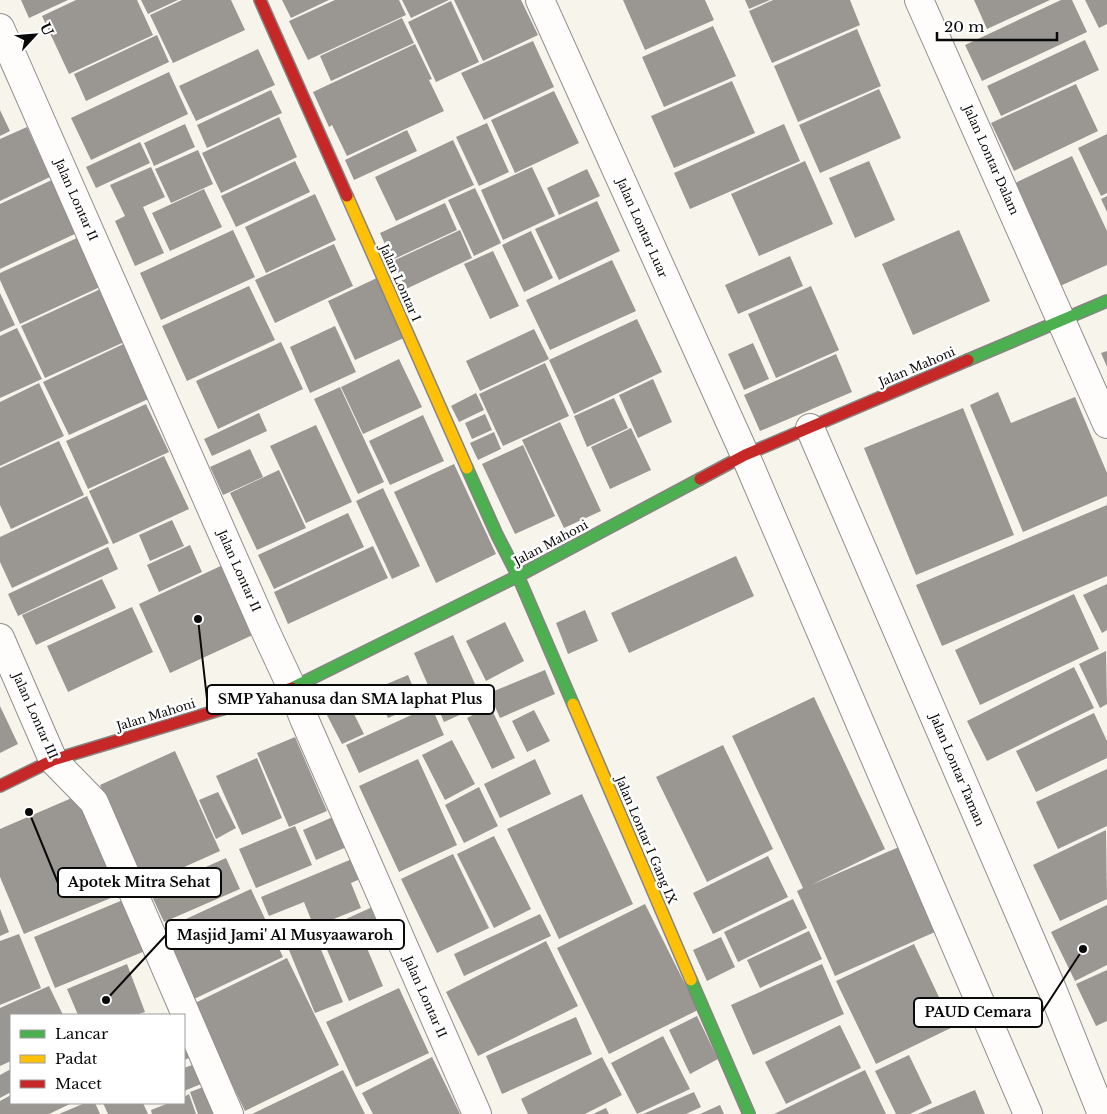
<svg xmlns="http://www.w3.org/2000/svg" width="1107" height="1114" font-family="'Libre Baskerville',serif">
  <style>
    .building { fill: #9a9793 }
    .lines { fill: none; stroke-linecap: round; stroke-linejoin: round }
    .street-casing { stroke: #908f8b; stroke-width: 30 }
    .fast-casing { stroke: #878582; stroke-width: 14 }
    .slow-casing { stroke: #878582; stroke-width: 14 }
    .jam-casing { stroke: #878582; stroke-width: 14 }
    .street { stroke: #fefdfc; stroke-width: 28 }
    .fast { stroke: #4caf50; stroke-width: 11 }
    .slow { stroke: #ffc107; stroke-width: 11 }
    .jam { stroke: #c62828; stroke-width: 11 }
    .labels { text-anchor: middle; stroke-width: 5; stroke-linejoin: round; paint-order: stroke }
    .street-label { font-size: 12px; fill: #090909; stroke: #fff }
    .leader { fill: none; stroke: #090909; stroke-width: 2 }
    .callout-dot { fill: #090909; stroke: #fff; stroke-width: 2 }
    .callout { fill: #fff; stroke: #090909; stroke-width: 2 }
    .callout-label { font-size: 14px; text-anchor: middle; font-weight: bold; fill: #090909 }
  </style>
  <rect width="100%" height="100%" fill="#f7f4ec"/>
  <path class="building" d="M21,0H68L29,18Z
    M76,0H137L153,35L69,74L42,16Z
    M141,0H178L148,14Z
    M182,0H231L245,30L173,63L150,15Z
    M282,0H329L291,18Z
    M335,0H399L406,15L308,60L289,21Z
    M402,0H449L411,18Z
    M454,0H521L538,35L483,61Z
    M623,0H705L714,20L645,50Z
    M745,0H770L749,9Z
    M773,0H850L860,25L772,63L749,11Z
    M974,0H1050L987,29Z
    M1061,0H1072L1087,32L982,81L965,45Z
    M1085,0H1107V24L1099,28Z
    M451,1L479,62L436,82L408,22Z
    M402,18L414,43L331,81L320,56Z
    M713,26L736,76L664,107L642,57Z
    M857,29L881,86L798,122L774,66Z
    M157,35L169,62L86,101L74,74Z
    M1085,40L1099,70L1001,116L987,86Z
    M533,41L554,87L484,120L461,73Z
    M415,44L432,79L429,80L444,111L347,156L332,125L329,127L313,92Z
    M258,49L275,85L196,121L179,86Z
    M169,72L188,114L91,160L71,118Z
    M732,81L755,133L674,168L651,116Z
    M1076,84L1098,131L1014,171L991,123Z
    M879,89L901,138L820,173L799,125Z
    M271,90L282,113L207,148L197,125Z
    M554,91L579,143L515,173L491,120Z
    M0,110L10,131L0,136Z
    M279,117L297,157L221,193L202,153Z
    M487,123L509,172L479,186L456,137Z
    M185,124L195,147L154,166L144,143Z
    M784,124L800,161L690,209L674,173Z
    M27,127L50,177L0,201V139Z
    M407,130L417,151L354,180L345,160Z
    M1107,134V193L1101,196L1078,148Z
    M453,140L474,185L396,221L375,177Z
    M140,142L150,163L96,188L86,167Z
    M198,150L213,184L171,203L155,169Z
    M1072,156L1107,231V265L1060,286L1013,184Z
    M295,161L310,192L236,227L221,196Z
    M805,161L833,224L759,256L731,194Z
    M869,161L895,220L855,238L829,178Z
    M151,167L165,197L143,207L164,253L135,266L115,221L125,216L110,185Z
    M532,167L555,216L503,240L481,190Z
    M587,169L600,196L559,215L547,188Z
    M54,179L79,232L0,269V204Z
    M475,188L501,243L474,256L448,200Z
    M204,189L222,227L170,251L152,213Z
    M315,194L336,240L266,273L245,227Z
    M1107,196V212L1101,199Z
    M597,201L620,251L559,280L535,229Z
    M445,203L457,230L392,260L380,233Z
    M233,230L255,277L161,320L140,273Z
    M460,230L472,258L406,289L393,261Z
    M959,230L990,301L913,335L882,264Z
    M531,231L553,278L524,292L502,245Z
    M77,238L100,287L20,324L0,280V273Z
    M334,244L353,286L275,323L255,280Z
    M493,251L519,306L490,319L464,264Z
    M790,256L803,286L738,314L725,285Z
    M612,260L636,311L550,350L526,300Z
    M379,277L406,337L355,360L328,301Z
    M109,285L133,338L45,378L21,326Z
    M249,286L275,340L187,381L162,326Z
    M811,286L839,350L776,378L748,314Z
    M0,293L15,325L0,332Z
    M637,319L662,372L574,414L549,360Z
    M335,326L356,372L310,393L290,347Z
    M17,328L42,379L0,398V336Z
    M534,329L549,359L480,391L466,361Z
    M132,340L157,395L69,435L43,382Z
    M281,342L303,389L218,429L196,381Z
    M753,343L769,379L744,390L728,354Z
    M1107,351V367L1101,353Z
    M836,354L852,392L760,431L744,395Z
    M399,359L422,407L363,434L341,387Z
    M545,363L569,416L503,446L479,394Z
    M653,379L672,422L638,438L619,395Z
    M39,383L64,436L0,466V402Z
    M340,387L384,482L358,494L314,399Z
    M998,392L1011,423L1075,397L1107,473V496L1023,532L970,405Z
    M476,393L484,410L459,422L451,406Z
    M614,398L628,428L587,447L574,416Z
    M146,404L169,452L88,489L66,441Z
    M963,408L1014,535L916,575L864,448Z
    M259,413L267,431L212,456L204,439Z
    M485,414L492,430L472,439L465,423Z
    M423,415L444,461L390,485L369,441Z
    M560,422L601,511L564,528L522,440Z
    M316,425L352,502L306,523L270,446Z
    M631,428L651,470L610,489L591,447Z
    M494,432L501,449L478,460L470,443Z
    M59,441L84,495L11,529L0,505V468Z
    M523,445L555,516L515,534L482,464Z
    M250,449L263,477L223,495L210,467Z
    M164,456L189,509L113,544L89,491Z
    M454,464L496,554L436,583L394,492Z
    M279,470L306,528L257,550L230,493Z
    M383,488L420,566L392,579L356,501Z
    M87,496L109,543L12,588L0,562V537Z
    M1107,505V576L942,646L916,585Z
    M348,513L364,547L274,589L258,555Z
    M172,520L184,546L150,561L139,535Z
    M190,545L202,572L159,592L147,565Z
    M373,546L388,578L288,624L274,592Z
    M108,547L118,569L18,616L8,594Z
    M736,556L754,596L629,653L611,613Z
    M225,564L257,633L170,673L139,604Z
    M102,579L116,608L36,645L22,615Z
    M1107,584V630L1102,633L1083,595Z
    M1074,594L1099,649L980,705L955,650Z
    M132,607L153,652L68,692L47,646Z
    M585,610L598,641L568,654L556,623Z
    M505,622L524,661L486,681L466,641Z
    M453,635L484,704L444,722L414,653Z
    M1106,651L1107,704L1100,708L1079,664Z
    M1074,667L1094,708L987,761L967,721Z
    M545,670L555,694L500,718L489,693Z
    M408,675L420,704L388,718L375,689Z
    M339,684L364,734L342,744L317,696Z
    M814,697L885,849L811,885L899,847L935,932L835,976L797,891L803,888L732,736Z
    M0,706L18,744L0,753Z
    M431,706L444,735L359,773L346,745Z
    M490,706L515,758L492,769L467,718Z
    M534,710L550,741L527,752L512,721Z
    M1094,713L1107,741V758L1036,792L1016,751Z
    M295,737L327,811L289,827L257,753Z
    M452,740L475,784L445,800L422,755Z
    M723,745L773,849L707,882L656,777Z
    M175,751L220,851L144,885L100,785Z
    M257,758L282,818L242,835L216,776Z
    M418,759L457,845L399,872L359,786Z
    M535,759L551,794L500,818L484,784Z
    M1107,769V826L1058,849L1036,802Z
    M479,787L498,826L464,843L445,805Z
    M218,792L236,828L216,839L199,800Z
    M81,794L123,893L24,934L0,877V829Z
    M582,794L633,904L559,939L507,829Z
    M342,813L356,843L316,860L303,830Z
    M295,826L312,865L256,888L239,849Z
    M1106,830L1107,899L1060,921L1033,865Z
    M494,836L531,909L494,928L457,854Z
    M453,854L489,928L437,953L401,879Z
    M768,856L788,897L713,934L693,893Z
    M226,858L240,889L164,922L150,892Z
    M352,859L360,879L351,883L361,908L314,927L304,902L269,916L261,897Z
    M251,889L283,957L194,999L162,930Z
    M130,897L150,949L55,988L34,937Z
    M793,899L807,928L738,962L724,932Z
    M645,904L698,1010L609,1054L557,948Z
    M377,905L387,930L364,941L383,986L349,1001L319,931Z
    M1107,905V965L1075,981L1051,932Z
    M0,909L9,932L0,936Z
    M540,914L551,936L464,976L454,954Z
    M309,921L343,1002L315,1013L282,933Z
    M809,931L822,959L760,988L747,960Z
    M19,934L41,988L0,1005V941Z
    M721,937L735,967L707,981L693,950Z
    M546,941L578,1006L478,1056L446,992Z
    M914,944L953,1027L876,1064L836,981Z
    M287,958L339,1065L245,1111L193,1004Z
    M127,964L145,1012L136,1015H78L67,989Z
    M822,964L844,1014L753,1055L731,1005Z
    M1107,970V1021L1096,1026L1076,984Z
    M49,986L63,1015H11V1061L0,1066V1008Z
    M399,988L429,1053L356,1087L326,1022Z
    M697,1016L718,1059L690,1074L669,1030Z
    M576,1017L592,1054L502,1094L486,1056Z
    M184,1020L197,1055L184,1060Z
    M840,1025L861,1068L786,1104L765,1062Z
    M663,1036L690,1089L637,1114L611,1063Z
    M909,1055L932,1103L910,1114H896L875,1071Z
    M432,1057L460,1114H373L362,1093Z
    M602,1057L622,1095L585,1114H528L521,1099Z
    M203,1061L211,1080L184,1091V1068Z
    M11,1069V1092L0,1098V1075Z
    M343,1070L365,1114H252L304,1089Z
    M865,1070L886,1114H774Z
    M214,1083L227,1114H198L190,1092Z
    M975,1090L985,1114H918Z
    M694,1092L701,1107L686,1114H643Z
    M189,1094L196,1114H152L151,1110L169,1103H184V1097Z
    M11,1095V1103H72L49,1114H0V1101Z
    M85,1103H95L100,1114H59Z
    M103,1103H143L148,1114H108Z
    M720,1105L724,1114H700Z
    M606,1108L609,1114H593Z"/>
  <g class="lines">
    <g class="street-casing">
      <path id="street" d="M540,0L745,455L1028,1114
        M919,0L1107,424
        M0,28L264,628L292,688L305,721L477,1114
        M810,428L1052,989L1102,1114
        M0,638L53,760L94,802L229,1114"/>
    </g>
    <g class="fast-casing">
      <path id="fast" d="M968,360L1107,301
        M467,468L497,535L518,576L573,704
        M292,688L518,576L700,479
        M691,980L749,1114"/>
    </g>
    <g class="slow-casing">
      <path id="slow" d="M347,196L467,468
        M573,704L691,980"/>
    </g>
    <g class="jam-casing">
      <path id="jam" d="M260,0L347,196
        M700,479L745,455L968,360
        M0,786L53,760L292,688"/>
    </g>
    <use href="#street" class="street"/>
    <use href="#fast" class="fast"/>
    <use href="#slow" class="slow"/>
    <use href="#jam" class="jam"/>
  </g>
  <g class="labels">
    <g class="street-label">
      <text transform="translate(991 160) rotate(66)" y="4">Jalan Lontar Dalam</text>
      <text transform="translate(76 200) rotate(66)" y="4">Jalan Lontar II</text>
      <text transform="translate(642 228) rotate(66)" y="4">Jalan Lontar Luar</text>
      <text transform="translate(400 283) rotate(66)" y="4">Jalan Lontar I</text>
      <text transform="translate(917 367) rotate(-23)" y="4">Jalan Mahoni</text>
      <text transform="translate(551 543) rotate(-28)" y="4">Jalan Mahoni</text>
      <text transform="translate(239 571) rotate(66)" y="4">Jalan Lontar II</text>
      <text transform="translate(156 715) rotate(-17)" y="4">Jalan Mahoni</text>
      <text transform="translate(35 716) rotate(66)" y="4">Jalan Lontar III</text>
      <text transform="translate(957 770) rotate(67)" y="4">Jalan Lontar Taman</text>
      <text transform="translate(646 840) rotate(67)" y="4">Jalan Lontar I Gang IX</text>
      <text transform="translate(425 997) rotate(66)" y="4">Jalan Lontar II</text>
    </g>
  </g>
  <path class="leader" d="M198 619L207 699M29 812L58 883M106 1000L166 935M1083 949L1042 1012"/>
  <g class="callout-dot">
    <circle cx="198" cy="619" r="5"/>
    <circle cx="29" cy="812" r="5"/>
    <circle cx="106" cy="1000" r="5"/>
    <circle cx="1083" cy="949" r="5"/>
  </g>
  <g class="callout">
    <rect x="207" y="685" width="287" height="29" rx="5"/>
    <rect x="58" y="868" width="163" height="29" rx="5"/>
    <rect x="166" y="920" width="238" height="29" rx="5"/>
    <rect x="914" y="998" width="128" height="29" rx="5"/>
  </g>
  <g class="callout-label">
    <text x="350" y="704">SMP Yahanusa dan SMA laphat Plus</text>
    <text x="139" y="887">Apotek Mitra Sehat</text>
    <text x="285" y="940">Masjid Jami' Al Musyaawaroh</text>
    <text x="978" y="1017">PAUD Cemara</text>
  </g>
  <rect x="10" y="1014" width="175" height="90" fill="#ffffff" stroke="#9d9d9d"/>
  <rect x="20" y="1030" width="25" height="8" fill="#4caf50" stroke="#9d9d9d"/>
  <text x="55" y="1039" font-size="15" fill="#090909">Lancar</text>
  <rect x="20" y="1055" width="25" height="8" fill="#ffc107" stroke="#9d9d9d"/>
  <text x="55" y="1064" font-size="15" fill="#090909">Padat</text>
  <rect x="20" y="1080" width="25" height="8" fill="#c62828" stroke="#9d9d9d"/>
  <text x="55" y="1089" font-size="15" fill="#090909">Macet</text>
  <g transform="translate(35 35) rotate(64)" stroke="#ffffff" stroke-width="4" paint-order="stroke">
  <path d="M0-4L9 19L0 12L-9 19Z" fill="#090909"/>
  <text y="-8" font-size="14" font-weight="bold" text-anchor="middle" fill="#090909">U</text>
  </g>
  <path d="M937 32v8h120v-8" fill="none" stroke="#090909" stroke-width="2.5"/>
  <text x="944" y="32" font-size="15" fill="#090909" stroke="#ffffff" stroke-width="4" paint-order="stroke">20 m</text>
</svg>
